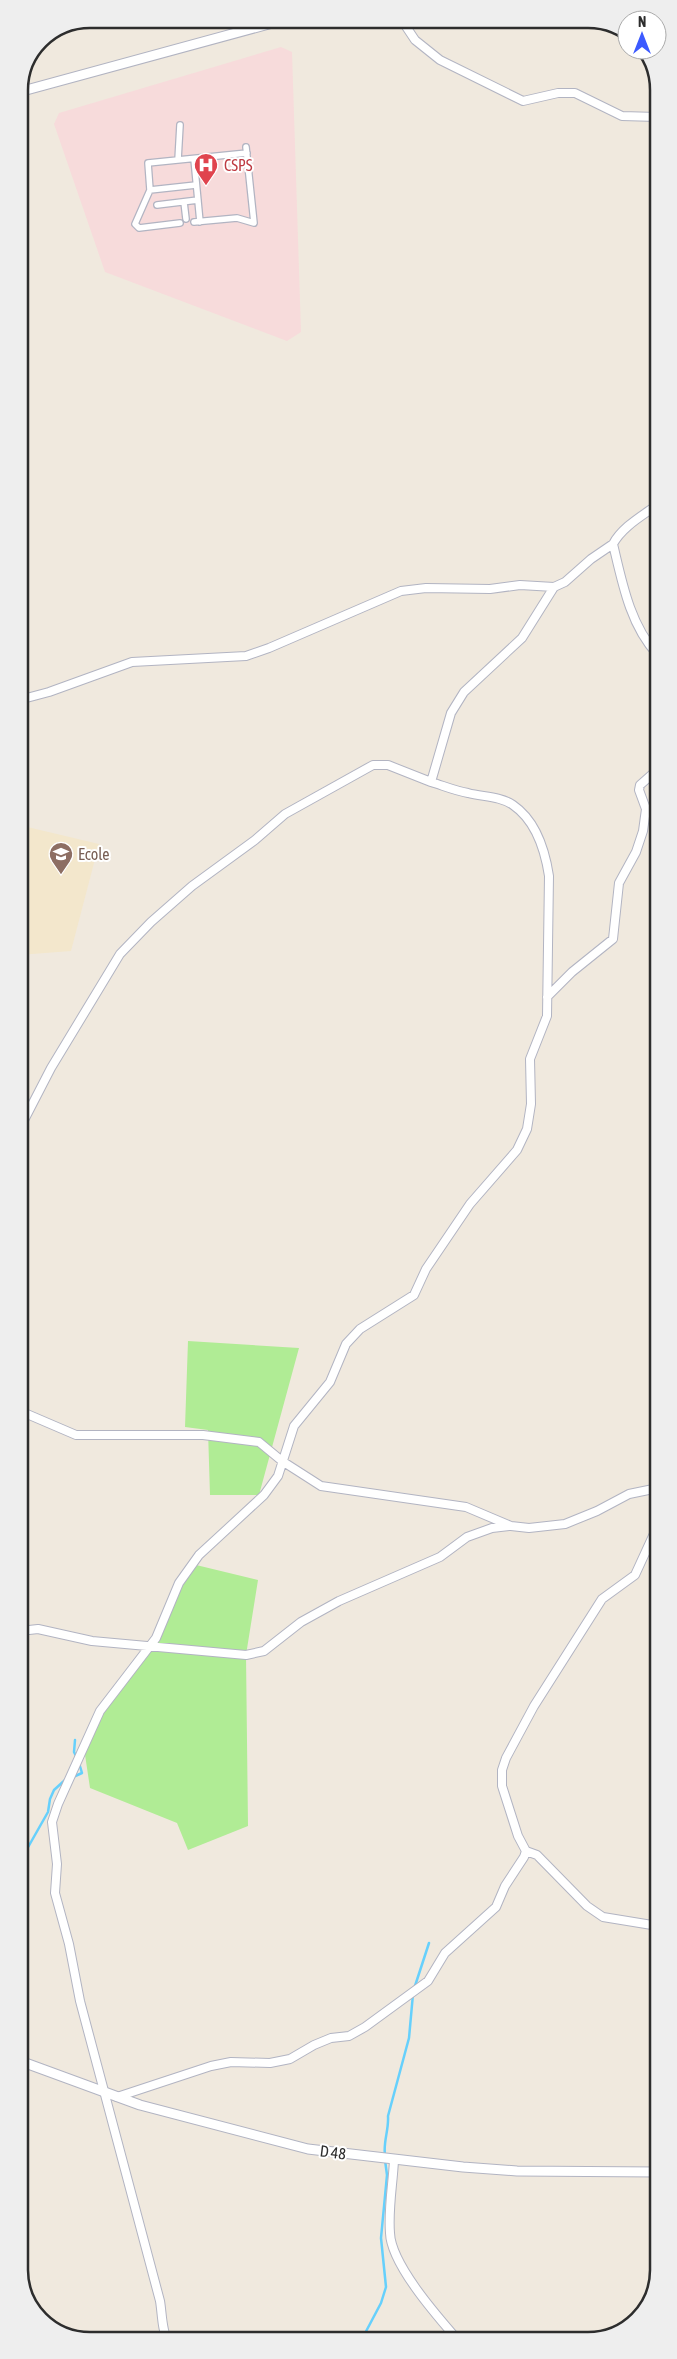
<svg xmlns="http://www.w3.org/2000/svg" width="677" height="2359" font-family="'Asap Condensed',sans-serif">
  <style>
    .education { fill: #f3e7cc }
    .medical { fill: #f7dbdb }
    .green { fill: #b0ec95 }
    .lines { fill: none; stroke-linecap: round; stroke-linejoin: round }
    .stream { stroke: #66d0fc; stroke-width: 2.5 }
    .pedestrian-casing { stroke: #b2b4c2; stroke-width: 8 }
    .minor-casing { stroke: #b2b4c2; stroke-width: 10 }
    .tertiary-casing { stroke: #b2b4c2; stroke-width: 11 }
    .pedestrian { stroke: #fff; stroke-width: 5.5 }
    .minor { stroke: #fff; stroke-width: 8 }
    .tertiary { stroke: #fff; stroke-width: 9 }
    .labels { text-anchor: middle; stroke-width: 4; stroke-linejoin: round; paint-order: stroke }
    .health-label { font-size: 16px; fill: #be3a42; stroke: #fff; text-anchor: start }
    .education-label { font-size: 16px; fill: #785e54; stroke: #fff; text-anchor: start }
    .street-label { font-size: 16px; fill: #2d2d2d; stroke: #fff }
    .rim { fill: none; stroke: #2d2d2d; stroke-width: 2.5 }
  </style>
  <rect width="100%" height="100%" fill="#f0e9de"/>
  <path class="education" d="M19,825L99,844L71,951L19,955Z"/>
  <path class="medical" d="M281,47L292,52L301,332L287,341L105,272L54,124L59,113Z"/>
  <path class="green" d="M188,1341L299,1348L259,1495H210L208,1430L185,1427Z
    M192,1564L258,1580L246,1655L248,1826L188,1850L177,1823L90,1788L84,1748L100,1711L156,1638Z"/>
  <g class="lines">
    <path class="stream" d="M75,1740L74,1752L77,1758
      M73,1777L82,1773L79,1763
      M20,1867L27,1849L48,1812L50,1799L54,1790L65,1780
      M414,1989L429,1943
      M385,2155C383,2142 389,2130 388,2116L409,2038L413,1994
      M362,2339L381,2303L386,2287L381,2238L387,2175L385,2160"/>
    <g class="pedestrian-casing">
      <path id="pedestrian" d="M194,159L200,222
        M178,160L180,125
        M150,190L196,185
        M184,202L186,219
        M157,205L198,200
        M194,222L237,218L254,223L246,147
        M180,223L139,228L135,224L150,190L148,163L247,153"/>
    </g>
    <g class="minor-casing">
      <path id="minor" d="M401,19L415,40L440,60L523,101L558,93H575L622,116L657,117
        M657,505C642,516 622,527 613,544C622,582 630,625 657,654
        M19,700L49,692L132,662L246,656L269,648L401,591L426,588L490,589L520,585L554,587L565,582L591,559L613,544
        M547,997L572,972L613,939L619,883L636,852L643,831L646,809L639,790L640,785L657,770
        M19,1130L51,1068L120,954L151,922L192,886L255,840L285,814L373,765H388L431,782L451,713L464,692L522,638L554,587
        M20,1411L76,1435H203L259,1442L282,1461L321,1486L466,1507L511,1526L529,1528L565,1524L597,1511L629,1494L658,1488
        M20,1631L38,1629L92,1641L246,1655L264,1651L301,1622L339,1601L440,1557L467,1537L492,1528L509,1526
        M526,1851L537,1855L587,1906L603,1917L658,1926
        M117,2097L211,2066L231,2062L270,2063L290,2059L314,2045L331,2038L349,2036L365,2027L428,1981L445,1953L496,1907L505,1886L524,1857L526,1851L518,1836L502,1786V1770L506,1758L534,1706L602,1599L635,1575L658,1525
        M394,2160C393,2183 388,2209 390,2233C391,2264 437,2316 457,2339
        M168,2340C162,2333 162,2312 160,2301L80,2001L69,1944L55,1893L57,1864L52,1822L58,1804L100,1711L156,1638L179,1583L199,1555L264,1495L278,1476L294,1426L330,1382L346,1344L360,1329L414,1295L426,1269L470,1204L517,1150L527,1129L531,1104L530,1059L547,1016L549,876C545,850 535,820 513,805C500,796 483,797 468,793C456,791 444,786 431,782"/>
    </g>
    <g class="tertiary-casing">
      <path id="tertiary" d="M19,92L287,19
        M20,2061L140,2105L308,2149L463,2167L517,2171L658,2172"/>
    </g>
    <use href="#pedestrian" class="pedestrian"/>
    <use href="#minor" class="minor"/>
    <use href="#tertiary" class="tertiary"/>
  </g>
  <defs>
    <g id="hospital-pin" transform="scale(1.25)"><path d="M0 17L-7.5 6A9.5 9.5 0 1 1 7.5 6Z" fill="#e0444e" stroke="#fff"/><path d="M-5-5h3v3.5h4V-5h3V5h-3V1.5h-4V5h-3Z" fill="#fff"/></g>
    <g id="school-pin" transform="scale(1.25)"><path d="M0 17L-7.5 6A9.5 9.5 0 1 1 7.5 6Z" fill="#8d6e63" stroke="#fff"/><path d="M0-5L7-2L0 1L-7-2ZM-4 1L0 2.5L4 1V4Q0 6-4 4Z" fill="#fff"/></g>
  </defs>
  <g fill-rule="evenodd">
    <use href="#hospital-pin" x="206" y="165"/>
    <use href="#school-pin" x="61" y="854"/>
  </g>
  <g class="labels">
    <g class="health-label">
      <text x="224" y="171">CSPS</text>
    </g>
    <g class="education-label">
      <text x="78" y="860">Ecole</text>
    </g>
    <g class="street-label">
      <text transform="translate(333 2152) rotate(7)" y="6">D 48</text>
    </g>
  </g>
  <path d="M0 0H677V2359H0ZM90 28H588A62 62 0 0 1 650 90V2270A62 62 0 0 1 588 2332H90A62 62 0 0 1 28 2270V90A62 62 0 0 1 90 28Z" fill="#eee" fill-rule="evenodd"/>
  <path class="rim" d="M90 28H588A62 62 0 0 1 650 90V2270A62 62 0 0 1 588 2332H90A62 62 0 0 1 28 2270V90A62 62 0 0 1 90 28Z"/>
  <g transform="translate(642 35)"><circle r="24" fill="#ffffff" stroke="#ababab"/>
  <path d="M0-4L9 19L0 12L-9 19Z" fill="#3c5aff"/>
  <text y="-8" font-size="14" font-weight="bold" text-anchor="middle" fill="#2d2d2d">N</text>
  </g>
</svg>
